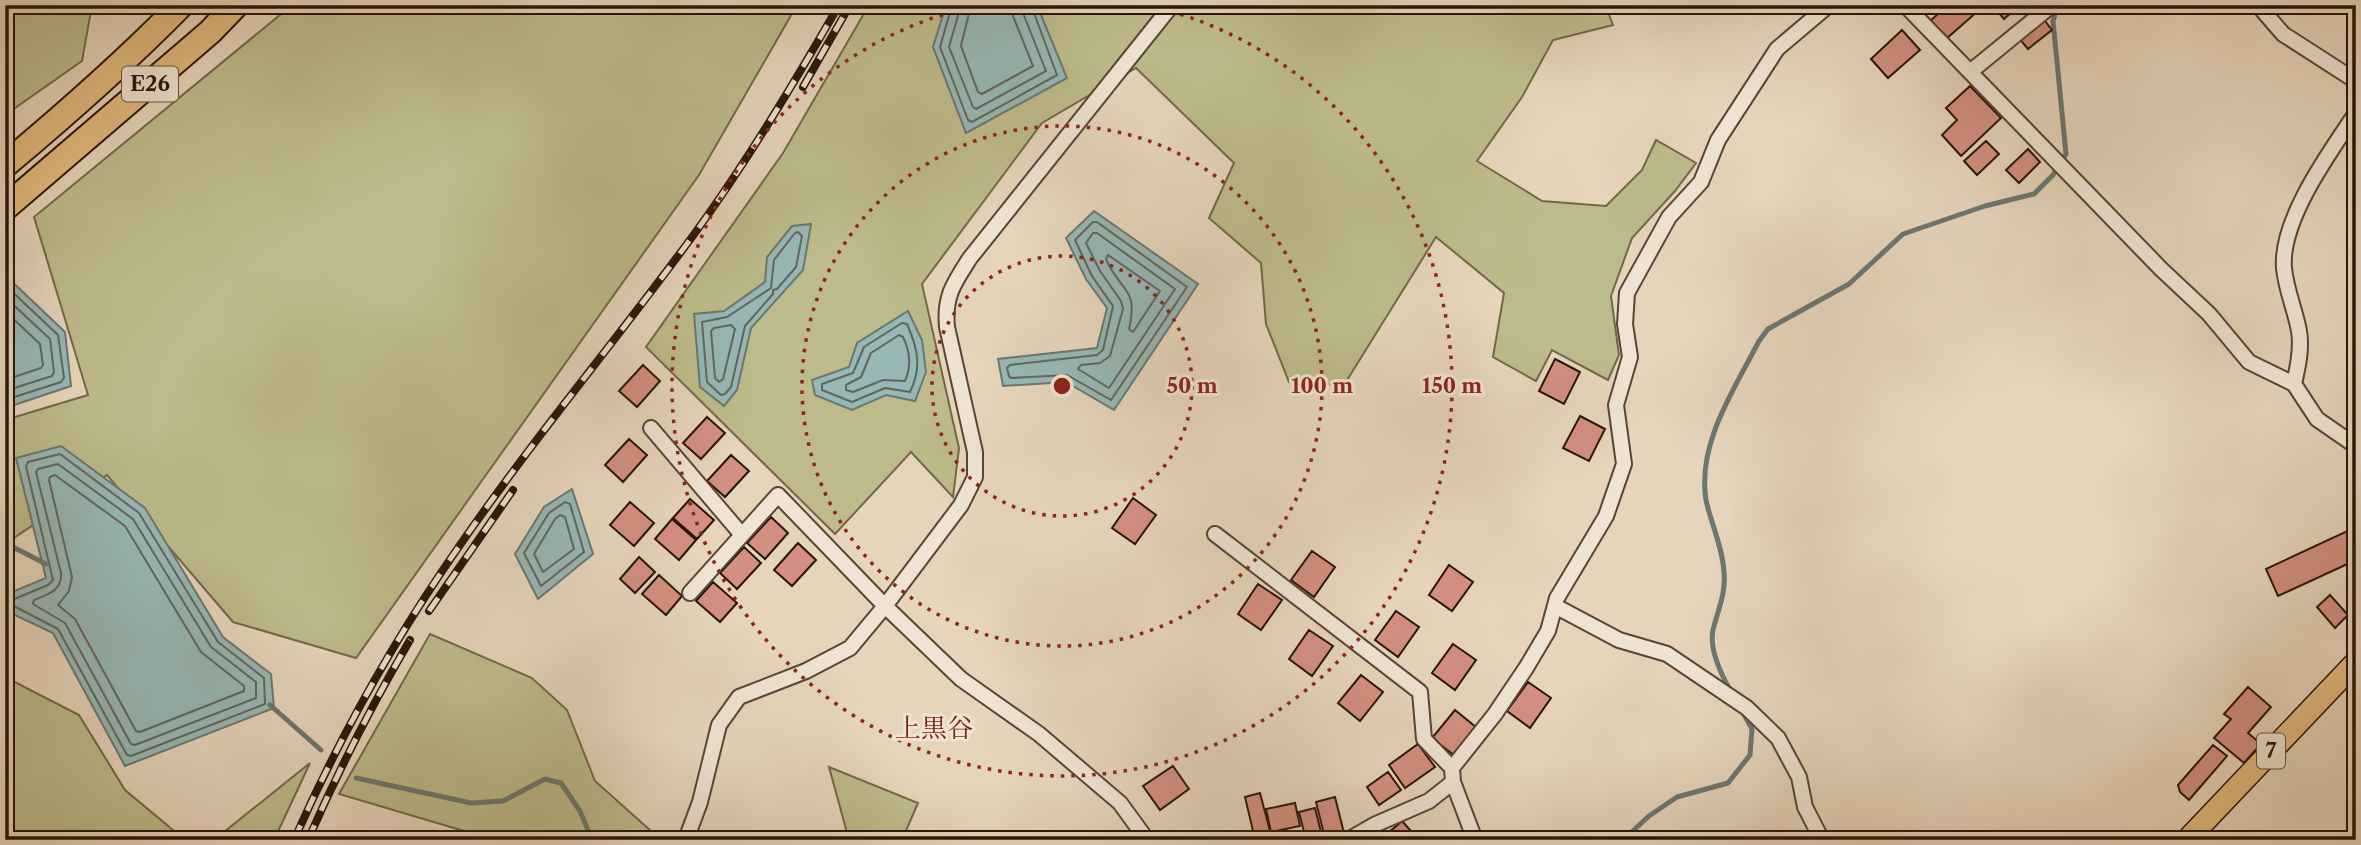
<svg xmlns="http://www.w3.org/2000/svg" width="2361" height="845" font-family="'Libre Caslon Text','Noto Serif JP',serif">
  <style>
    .green { fill: #bdbb8b; stroke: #726849; stroke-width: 2 }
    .water { fill: #97b8b6; stroke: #6b7770; stroke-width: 2 }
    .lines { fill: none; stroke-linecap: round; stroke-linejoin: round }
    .shore { stroke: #60665e; stroke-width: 2 }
    .stream { stroke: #6b7770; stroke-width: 5 }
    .building { fill: #d38f80; stroke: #281507; stroke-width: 2 }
    .street-casing { stroke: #584534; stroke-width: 18 }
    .primary-casing { stroke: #281507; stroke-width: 24 }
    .highway-casing { stroke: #281507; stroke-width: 28 }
    .street { stroke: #efe4d3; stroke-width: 14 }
    .primary { stroke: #e3ba7e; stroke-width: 21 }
    .highway { stroke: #e3ba7e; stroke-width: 24 }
    .rail-casing { stroke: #281507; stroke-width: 8 }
    .rail { stroke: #efe4d3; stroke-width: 5; stroke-dasharray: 16; stroke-linecap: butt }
    .ring { fill: none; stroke: #8f2418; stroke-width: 3.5; stroke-dasharray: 3.5 7 }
    .labels { text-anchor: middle; stroke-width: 6; stroke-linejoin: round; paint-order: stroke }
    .shield { fill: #efe4d3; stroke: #645344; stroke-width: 2 }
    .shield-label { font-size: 21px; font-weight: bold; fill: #281507 }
    .quarter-label { font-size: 26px; fill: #7a1f14; stroke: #efe4d3 }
    .centre { fill: #8f2418; stroke: #efe4d3; stroke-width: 3.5 }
    .ring-label { font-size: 21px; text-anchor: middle; font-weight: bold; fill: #8f2418; stroke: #efe4d3; stroke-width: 6; stroke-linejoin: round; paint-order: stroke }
  </style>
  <rect width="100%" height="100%" fill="#e6d5bb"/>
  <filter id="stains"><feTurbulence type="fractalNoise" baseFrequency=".00286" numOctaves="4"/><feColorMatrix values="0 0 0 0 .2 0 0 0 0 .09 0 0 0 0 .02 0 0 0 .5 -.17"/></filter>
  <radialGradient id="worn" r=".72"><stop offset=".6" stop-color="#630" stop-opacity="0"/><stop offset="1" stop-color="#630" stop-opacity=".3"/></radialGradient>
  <path class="green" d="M5,5H92L82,61L5,115Z
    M292,5H797L699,175L356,658L233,622L107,475L5,544V420L88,395L34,217Z
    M869,5H1605L1613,25L1553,40L1522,97L1477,161L1542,201L1606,206L1642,170L1656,140L1696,163L1675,191L1632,238L1611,296L1619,355L1608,380L1552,350L1536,381L1493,357L1504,293L1436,237L1344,385L1289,382L1266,324L1261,263L1209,218L1234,163L1136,68L1042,123L922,284L959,448L953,497L911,452L835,534L646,347L783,153Z
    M430,634L532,678L567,710L595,781L660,839L502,840L464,831L339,794Z
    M5,677L79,715L125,790L185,840H5Z
    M310,763L274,840H214Z
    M829,767L918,803L902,840H849Z"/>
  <path class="water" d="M946,5H1037L1067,78L966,133L933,47Z
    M1094,211L1198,284L1114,410L1066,382L1003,386L998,359L1097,348L1107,308L1086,279L1066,238Z
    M811,224L803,270L751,328L737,390L724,406L700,387L694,314L724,311L765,282L767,257L792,226Z
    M5,275L65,332L71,386L5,408Z
    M908,311L922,340L926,372L915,401L886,395L852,410L815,395L812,380L849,367L857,343Z
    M61,446L145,508L223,637L271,674L274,708L125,766L53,633L13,614L5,615V595L46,578L16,458Z
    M572,489L593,554L538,599L515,554L544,507Z"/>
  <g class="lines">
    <path class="shore" d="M952,5L940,47L968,120L972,122L1057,75L1031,5
      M961,5L949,47L973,107L976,109L1046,71L1023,13L1022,5
      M971,5L961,46L978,92L982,94L1033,66L1013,16L1012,5
      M1093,222H1097L1187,287L1111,400L1067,375L1011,378L1009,376L1007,368L1010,365L1097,355L1103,350L1113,306L1092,276L1075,240Z
      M798,232L802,236L796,267L777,289L773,290V294L745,326L731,387L725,394L721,395L707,382L702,322L727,317L771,288L774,260L795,233Z
      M1093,233H1097L1175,289L1109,388L1078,369L1081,365L1100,363L1110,356L1123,309L1121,301L1100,271L1086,243Z
      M1108,255L1160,291L1133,332L1129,329C1139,287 1120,292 1106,259Z
      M5,285L58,335L64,378L61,382L5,400
      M5,297L50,339L54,372L52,376L5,391
      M5,311L40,344L43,365L41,368L5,380
      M902,323L907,324C918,349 922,367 910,392L885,388L852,402L822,390V384L853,373L864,347Z
      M731,325L735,329L723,379L719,382L715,378L711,331L714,328Z
      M899,335L903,337C910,351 911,367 905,381L883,380L853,392L846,390V385L861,377L871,353Z
      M60,454L139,513L218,642L264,678L265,704L131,756L127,755L58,629L10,604L12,600L48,585L53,580L26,466L28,462Z
      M58,464L133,519L211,647L256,682V698L135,745L131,744L65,623L33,604L34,600C49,594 62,591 61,573L36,472L38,469Z
      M55,475L125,526L201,652L244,686V691L140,732L136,731L75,619L58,605L69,591L72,577L49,480L50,477Z
      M565,502L570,504L584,552L541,586L524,553L549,513Z
      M560,515L565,517L574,549L543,572L534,554L555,519Z"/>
    <path class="stream" d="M5,543L46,564
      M1730,690C1721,674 1709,649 1713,630C1718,610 1726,593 1724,573C1723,548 1711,524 1706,500C1697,443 1734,390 1759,341L1768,329L1849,284L1903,234L1985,206L2034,194L2053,175L2066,154L2053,21L2058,5
      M270,705L321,750
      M356,778L471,803L503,801L545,779L561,783L580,811L592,840
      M1623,840L1649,816L1677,797L1728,783L1750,755L1752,729L1742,711"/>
  </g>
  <path class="building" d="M1948,5H1972L1978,11L1946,39L1930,21Z
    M1996,5H2020L2004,19L1994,7Z
    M2042,17L2052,30L2028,49L2018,37Z
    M1902,30L1920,50L1888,78L1871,59Z
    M1970,86L2001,118L1961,156L1942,135L1957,120L1946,108Z
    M1986,141L1999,154L1977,175L1964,161Z
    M2028,149L2040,162L2019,183L2006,170Z
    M1555,359L1580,372L1564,404L1539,391Z
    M643,365L660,381L637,407L619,391Z
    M1580,416L1605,429L1589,461L1563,448Z
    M707,417L725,433L701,459L683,443Z
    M629,439L647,455L623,482L605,465Z
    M731,455L749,471L725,497L707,481Z
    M1133,498L1156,515L1135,544L1112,528Z
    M690,499L714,520L697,539L673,518Z
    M630,502L654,523L634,546L610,525Z
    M771,517L788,533L765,559L747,543Z
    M672,519L696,540L679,560L655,539Z
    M2356,527V560L2278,596L2266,569Z
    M798,543L816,560L792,586L774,570Z
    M744,547L761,563L737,589L720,573Z
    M1312,551L1335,567L1314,597L1291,580Z
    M639,557L655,572L635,593L620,579Z
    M1449,565L1473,582L1452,611L1429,595Z
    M659,575L682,596L666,615L642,594Z
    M713,582L737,603L720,622L696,601Z
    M1258,584L1282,600L1261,630L1238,614Z
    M2330,595L2348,615L2335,628L2317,607Z
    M1396,611L1419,627L1398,657L1375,640Z
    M1309,630L1333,646L1312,676L1289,659Z
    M1453,644L1476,660L1455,690L1432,673Z
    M1361,675L1383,692L1360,721L1338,703Z
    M1528,682L1551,698L1530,728L1507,711Z
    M2248,687L2271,707L2248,733L2261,744L2244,763L2214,738L2231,719L2224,714Z
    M1455,710L1477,728L1455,756L1432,738Z
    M1418,744L1435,767L1405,788L1389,765Z
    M2213,745L2227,756L2189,800L2180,792L2178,785Z
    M1173,766L1189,789L1160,810L1143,786Z
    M1388,772L1401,790L1379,805L1367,787Z
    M1260,793L1270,831L1254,835L1245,797Z
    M1335,797L1344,833L1325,838L1316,802Z
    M1295,803L1300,826L1271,832L1266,809Z
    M1315,808L1323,840H1306L1299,812Z
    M1402,821L1419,840H1380Z"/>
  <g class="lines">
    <g class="street-casing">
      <path id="street" d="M1905,5L2161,269L2209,314L2249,362L2294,384L2317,419L2356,446
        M2258,5L2283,34L2356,81
        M1970,72L2052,5
        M2294,384C2298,367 2302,348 2299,331C2295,309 2286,290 2284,268C2280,220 2330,152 2356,113
        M651,428L742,535
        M1215,534L1420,692L1424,739L1452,768
        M690,593L778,495L885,606L961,679L1039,734L1120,803L1147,840
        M1555,606L1619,640L1667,654L1747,708L1778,738L1799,777L1805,807L1822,840
        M681,840L687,837L700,802L719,725L739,697L806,671L850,648L885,606L961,505L975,477V452L947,327C944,296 954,283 970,258L1172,5
        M1348,840L1374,825L1429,801L1453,782
        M1475,840L1453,782L1452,768L1495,714L1526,668L1548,631L1557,598L1606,516L1624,464L1616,405L1630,357L1625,324L1627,293L1669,217L1701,182L1718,140L1777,49L1829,5"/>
    </g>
    <g class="primary-casing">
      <path id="primary" d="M2187,840L2356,662"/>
    </g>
    <g class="highway-casing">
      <path id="highway" d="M5,165C66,114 125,62 181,5
        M5,208L210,32L236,5"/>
    </g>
    <use href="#street" class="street"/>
    <use href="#primary" class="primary"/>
    <use href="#highway" class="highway"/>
    <g class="rail-casing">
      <path id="rail" d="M803,87L850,5
        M429,611L513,490
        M294,840C340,736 395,638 460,545C534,438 618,338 695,233C748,160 794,83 839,5
        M308,840C338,771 372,705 410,640"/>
    </g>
    <use href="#rail" class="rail"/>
  </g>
  <g class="ring">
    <circle cx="1062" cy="386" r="130"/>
    <circle cx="1062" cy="386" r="260"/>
    <path d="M1150 6A390 390 0 1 1 974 6"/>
  </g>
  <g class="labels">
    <g class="shield">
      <rect x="122" y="66.5" width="56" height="35" rx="5"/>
      <rect x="2257" y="733.5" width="28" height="35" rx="5"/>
    </g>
    <g class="shield-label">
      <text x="150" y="91">E26</text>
      <text x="2271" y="758">7</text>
    </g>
    <g class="quarter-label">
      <text x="934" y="737">上黒谷</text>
    </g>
  </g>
  <circle cx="1062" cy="386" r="10" class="centre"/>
  <g class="ring-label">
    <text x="1192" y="393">50 m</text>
    <text x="1322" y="393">100 m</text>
    <text x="1452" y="393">150 m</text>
  </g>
  <rect width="2361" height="845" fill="none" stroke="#e6d5bb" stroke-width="28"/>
  <rect x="7" y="7" width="2347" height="831" fill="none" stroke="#281507" stroke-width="3.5"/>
  <rect x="14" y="14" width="2333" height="817" fill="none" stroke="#281507" stroke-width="2"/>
  <rect width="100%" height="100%" filter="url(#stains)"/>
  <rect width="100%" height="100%" fill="url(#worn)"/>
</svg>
